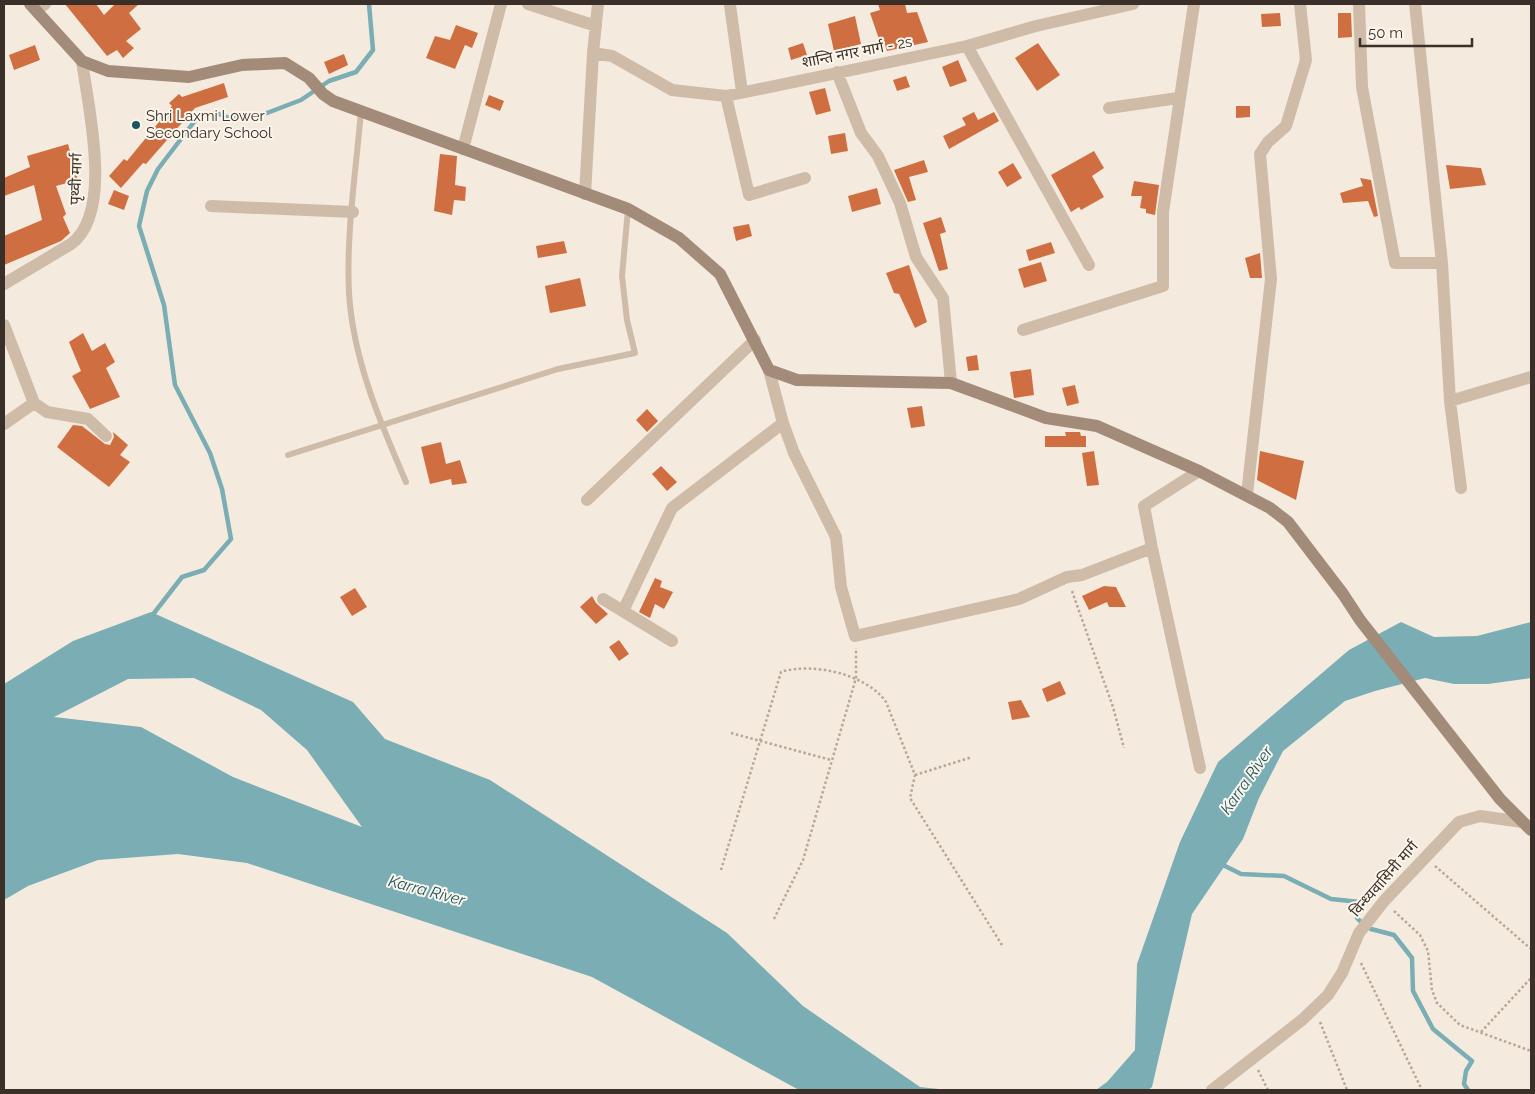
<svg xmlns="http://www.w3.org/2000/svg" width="1535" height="1094" font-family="Raleway,'Noto Sans Devanagari',sans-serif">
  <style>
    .water { fill: #7aadb4; fill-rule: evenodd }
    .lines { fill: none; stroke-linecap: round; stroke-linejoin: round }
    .stream { stroke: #7aadb4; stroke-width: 4.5 }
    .building { fill: #cf6f41 }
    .path { stroke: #baa692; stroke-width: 2.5; stroke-dasharray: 2.5 2.5; stroke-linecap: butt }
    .service { stroke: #cebca8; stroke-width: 6 }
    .minor { stroke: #cebca8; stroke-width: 12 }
    .tertiary { stroke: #cebca8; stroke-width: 12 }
    .secondary { stroke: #a28b79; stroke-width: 12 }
    .poi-dot { fill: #1b555f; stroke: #fbf5eb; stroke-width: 2 }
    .labels { text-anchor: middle; stroke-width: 4; stroke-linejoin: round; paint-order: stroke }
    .street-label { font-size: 15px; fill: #3a3029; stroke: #fbf5eb }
    .poi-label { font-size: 15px; fill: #3a3029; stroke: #fbf5eb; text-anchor: start }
    .water-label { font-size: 16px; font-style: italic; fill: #1b555f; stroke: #fbf5eb }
  </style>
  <rect width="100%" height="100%" fill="#f4ebde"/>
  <path class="water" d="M151,612L353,702L385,739L490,780L727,933L803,1006L920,1087L948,1090H799L592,977L247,863L178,854L98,860L28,886L4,900V684L73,641ZM194,678L261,710L307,750L362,827L233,777L141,727L54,717L128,679Z
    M1401,622L1434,637L1477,636L1531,622V678L1488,684H1454L1425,678L1375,691L1345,701L1283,751L1259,798L1243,839L1192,914L1152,1087L1148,1090H1096L1107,1082L1135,1050L1137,964L1180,842L1218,762L1349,650Z"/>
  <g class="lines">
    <path class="stream" d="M151,617L182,577L204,570L231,539L222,489L210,453L175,385L164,305L139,226L147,191L158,169L197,118L216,113L232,119L267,113L301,100L329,81L356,72L373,50L369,4
      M1221,864L1241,874L1284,876L1331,899L1360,902L1357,918L1360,921
      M1371,929L1394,935L1412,958L1413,991L1433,1029L1472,1061L1466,1071L1464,1084L1468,1090"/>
  </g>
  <path class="building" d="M65,4H96L104,15L115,4H139L129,13L141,29L126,41L134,48L123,58L117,50L107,56Z
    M878,4H905L907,13L917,12L928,42L887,51L883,38L879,39L870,13L880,10Z
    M1280,13L1281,26L1262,27L1261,14Z
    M1338,13H1351L1352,37L1338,38Z
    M855,16L861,44L834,51L828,24Z
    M456,25L478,33L472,48L465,45L455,69L426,58L435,36L450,40Z
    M803,43L807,55L791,60L788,48Z
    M1038,43L1060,75L1037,91L1015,58Z
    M35,45L40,60L14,70L9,55Z
    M344,54L348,65L329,74L324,62Z
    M958,60L967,81L950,87L942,67Z
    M906,76L910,87L897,91L893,80Z
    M224,83L228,97L195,108L146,164L143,163L121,188L109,176L124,159L127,161L172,106L169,103L179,94L182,97Z
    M825,88L831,111L816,115L809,92Z
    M489,95L504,101L500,111L485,105Z
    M1236,106H1250V117L1236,118Z
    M974,112L978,120L994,112L999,121L949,149L943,136L966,125L962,118Z
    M845,133L848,151L831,154L828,136Z
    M68,144L78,180L56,186L66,214L63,217L70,233L61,241L4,265V236L42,220L34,185L4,196V178L30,167L27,156Z
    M1094,151L1104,168L1092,176L1104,197L1081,210L1079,207L1071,212L1051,175Z
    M440,154L457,156L455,185L466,187L465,201L454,200L452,215L434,211Z
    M924,160L928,172L909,177L916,200L908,202L894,170Z
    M1013,163L1022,178L1007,187L998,172Z
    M1446,165L1481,168L1486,185L1450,189Z
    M1360,178L1371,180L1378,216L1374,217L1368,201L1343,203L1340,193L1363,186Z
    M1134,181L1159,185L1155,215L1146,213V209L1140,208L1142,196H1131Z
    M877,188L881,204L852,212L848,196Z
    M114,190L129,196L124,210L108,204Z
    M941,217L946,232L940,234L948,269L939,271L923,223Z
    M749,224L752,236L736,241L733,227Z
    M564,241L567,253L538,258L536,246Z
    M1051,242L1055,253L1029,261L1026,250Z
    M1260,253L1262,278H1250L1245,258Z
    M1041,262L1047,281L1024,288L1018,269Z
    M909,265L927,322L915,328L899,294L894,293L886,273Z
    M580,278L586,306L550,313L545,286Z
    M83,333L92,351L105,343L115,362L106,368L120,397L90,409L72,376L81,371L69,342Z
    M977,355L979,370L968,371L966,357Z
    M1031,369L1034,395L1014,398L1010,372Z
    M1075,385L1079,403L1067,406L1062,388Z
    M922,406L925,426L911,428L907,408Z
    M647,409L658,421L647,432L636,420Z
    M73,425L82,426L105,444L110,445L114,437L113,432L128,445L120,455L130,462L109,487L57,447Z
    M1065,432H1080L1081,436H1086V447H1045V436H1066Z
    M441,442L446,464L460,460L467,483L452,485L451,479L430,484L421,447Z
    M1094,451L1099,485L1087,486L1082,453Z
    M1260,451L1304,461L1296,500L1257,480Z
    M661,466L677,482L667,491L652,474Z
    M655,578L662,581L660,587L673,592L664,609L655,604L650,618L639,612Z
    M1104,586L1116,587L1126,607H1109L1107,602L1089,610L1082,596Z
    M355,588L367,607L352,616L340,597Z
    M592,596L596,603L608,614L596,624L580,607Z
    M619,640L629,654L619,661L609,647Z
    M1060,681L1066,694L1047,702L1042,689Z
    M1021,700L1030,717L1012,720L1008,702Z"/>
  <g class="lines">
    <path class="path" d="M1072,591L1113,707L1124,748
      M731,733L831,760
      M915,775L972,757
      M1435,866L1531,949
      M721,870L781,672C812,662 867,674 886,702L915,775L910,798L1002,945
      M1394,911L1420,935L1428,951L1432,990L1437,1003L1460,1025L1531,1051
      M774,919L803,860L856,678V648
      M1361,963L1422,1090
      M1320,1022L1347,1090
      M1481,1032L1531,978
      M1258,1070L1268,1090"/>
    <path class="service" d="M361,111C356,171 346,233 349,293C353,359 380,422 406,482
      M288,455L558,369L635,353L627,320L622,276L628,209"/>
    <path class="minor" d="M528,4L596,26
      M1359,4L1362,87L1395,263H1442
      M1415,4L1442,263L1450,401L1461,488
      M730,5L742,92
      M37,10L45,4
      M967,46L1089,265
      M593,53L612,56L672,90L726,96L967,46L1036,26L1133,4
      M837,72L861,133L878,156L900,203L916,257L943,298L951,383
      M726,96L749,195L805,178
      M1109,108L1178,98
      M463,149L501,4
      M585,194L593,53L598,4
      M211,206L353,212
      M4,325L34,403L47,412L88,419L106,436
      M1023,330L1163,286V212L1194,4
      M769,370L783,423L794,453L836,537L841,587L855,636L1019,599L1067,577L1082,575L1152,548L1144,506L1199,471
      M1450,401L1531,377
      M4,424L34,403
      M1247,494L1271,279L1260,154L1268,142L1286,126L1306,60L1300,4
      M587,500L755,340
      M1152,548L1200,768
      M603,599L672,641
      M623,611L672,508L783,423
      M1212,1090L1302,1020L1328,995L1342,973L1359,933L1384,901L1459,822L1480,816L1522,822"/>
    <path class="tertiary" d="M4,284L71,244C114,213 88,107 82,61"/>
    <path class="secondary" d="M30,4L82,61L108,71L189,77L242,65L285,63L309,78L323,94L333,101L628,209L679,238L720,274L769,370L797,380L951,383L1046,418L1097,426L1199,471L1270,508L1288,522L1343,594L1360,620L1500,799L1531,830"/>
  </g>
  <circle class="poi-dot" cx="136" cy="125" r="5"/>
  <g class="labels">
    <g class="street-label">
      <text transform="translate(857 52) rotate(-11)" y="5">शान्ति नगर मार्ग - 2s</text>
      <text transform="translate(76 179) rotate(-88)" y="5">पृथ्वी मार्ग</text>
      <text transform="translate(1384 879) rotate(-49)" y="5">विन्ध्यवासिनी मार्ग</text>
    </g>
    <g class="poi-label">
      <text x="146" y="121">Shri Laxmi Lower<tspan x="146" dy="17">Secondary School</tspan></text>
    </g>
    <g class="water-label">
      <text transform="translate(1246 780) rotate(-55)" y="6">Karra River</text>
      <text transform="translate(427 890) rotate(15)" y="6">Karra River</text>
    </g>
  </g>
  <rect width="1535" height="1094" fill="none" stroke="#3a3029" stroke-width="10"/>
  <path d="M1360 38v8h112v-8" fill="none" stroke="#3a3029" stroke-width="2.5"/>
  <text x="1368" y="38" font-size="15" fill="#3a3029" stroke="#fbf5eb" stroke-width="4" paint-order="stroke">50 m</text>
</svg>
